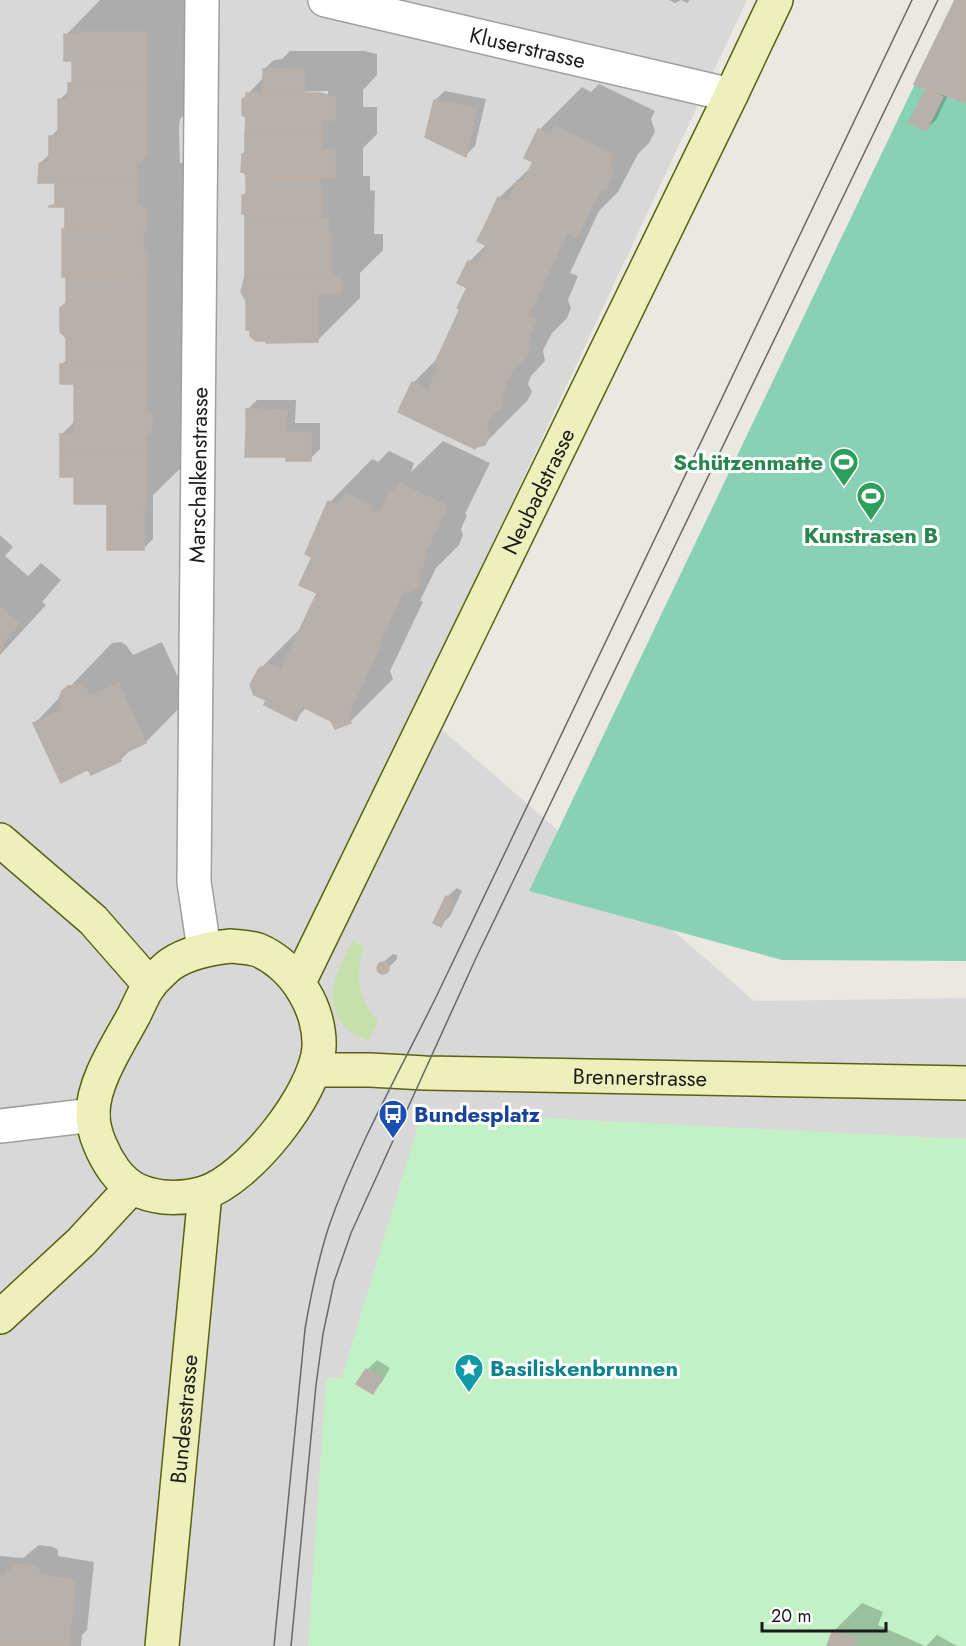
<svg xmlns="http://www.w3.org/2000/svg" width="966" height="1646" font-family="Jost,sans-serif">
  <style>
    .residential { fill: #d9d8d8 }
    .grass { fill: #c6e0ac }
    .park { fill: #c2f1c6 }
    .pitch { fill: #88d1b5 }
    .shadow { fill: #0003; fill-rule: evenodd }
    .building { fill: #b8b1ab; stroke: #bbafa6; stroke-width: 1.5 }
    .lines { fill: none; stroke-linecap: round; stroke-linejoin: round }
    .street-casing { stroke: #9f9f9f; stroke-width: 36 }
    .secondary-casing { stroke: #596211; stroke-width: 36 }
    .street { stroke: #fff; stroke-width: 33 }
    .secondary { stroke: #edf0ba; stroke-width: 33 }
    .tram { stroke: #696969; stroke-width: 1.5 }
    .labels { text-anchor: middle; stroke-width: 6; stroke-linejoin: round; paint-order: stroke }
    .street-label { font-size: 22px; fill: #1b1b1b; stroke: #fff }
    .leisure-label { font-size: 22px; font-weight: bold; fill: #27864d; stroke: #fff; text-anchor: end }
    .transit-label { font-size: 22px; font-weight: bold; fill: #164399; stroke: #fff; text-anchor: start }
    .culture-label { font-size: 22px; font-weight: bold; fill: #0d838f; stroke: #fff; text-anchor: start }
  </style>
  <rect width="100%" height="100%" fill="#ebe8e1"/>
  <path class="residential" d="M0,0H747L416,707L754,1001L966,998V1646H0Z"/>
  <path class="grass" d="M352,941L364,947C354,974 358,1000 378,1021L369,1040C357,1037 348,1031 341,1022C322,994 340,967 352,941Z"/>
  <path class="park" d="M422,1112L966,1139V1646H308L326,1378L342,1377Z"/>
  <path class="pitch" d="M955,0H966V961L782,960L529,891Z"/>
  <path class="shadow" d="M100,0H188V111L180,119L179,129L180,163H183L188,168L189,460L153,495V539L143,549L108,505L75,475L62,434L75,421V382L62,364L68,358V303L63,230L67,227V205L56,181L40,163L51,153V137L59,128V100L70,90V84L74,80V60L66,35Z
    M669,0H690L687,3L681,0L675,3Z
    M956,0H966V101L948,95L936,120L926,129L927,90Z
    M290,51H364L377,54V75L363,90V107H377V134L363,148V176H370V190L375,191L374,234H383V250L360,273V298L317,341L247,276V213L243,196L247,192V172L243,155L247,151V116L243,99L264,77V69L274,60L282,59ZM328,91V94L288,95V92Z
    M599,84L655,111L651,119L655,131L649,143L638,154L618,192L599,211L570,273L578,276L568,300L571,308L567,318L552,333L543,350L545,361L531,376L528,384L532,392L527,401L484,444L413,383L440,356L462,308L469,287V262L487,244L499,198L533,165L539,130L582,87L591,92Z
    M445,91L486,99L475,146L466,155L435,100Z
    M257,400H296L295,423H320V449L310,459L287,456L247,410Z
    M443,441L490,463L465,514L467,515L461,529L463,535L459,545L436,568L420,601L423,602L390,671L393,679L350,722L332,720L307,707L296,719L268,700L261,668L303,626L319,592L314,557L330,502L372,459L378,462L389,451L414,463L411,472Z
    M0,535L13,547L5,556L28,576L41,563L61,580L42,602L46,605L0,655Z
    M121,642L126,645L133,655L162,642L188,699L146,742L133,748L120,760L89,767L35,723L112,643Z
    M457,888L462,891L450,916L440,925L447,897Z
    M393,954L397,955V959L383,973L379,970L380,965Z
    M377,1360L390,1368L382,1382L372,1392L358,1383L367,1370Z
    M39,1545L53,1547L58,1550V1556L94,1562L87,1630L82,1635L81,1646H0V1556L23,1558Z
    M862,1603L883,1612L878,1625L925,1646H828L834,1631Z
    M937,1635L957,1646H926Z"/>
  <path class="building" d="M955,0H966V103L914,84Z
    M79,32H146V83H72V61H64V34L78,35Z
    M304,68V93H263V69Z
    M68,83H146V136H58V99L68,100Z
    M926,89L943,97L926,131L909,123Z
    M246,93H320L335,97V120H321V135H245L246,117L242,115V99L246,97Z
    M434,100L477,108L466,157L425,137Z
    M555,126L613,154L609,163L613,174L607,188L600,190L588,215L522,183L533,162L524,158L538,129L550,135Z
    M245,135H321V150L335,149V178L246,177L245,173L241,172L242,154L245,153Z
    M49,136H146V155L140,162L137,161V183H38L39,163H49Z
    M320,176L321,218H245V214H242V195H246V177Z
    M517,181L588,215L576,237L568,233L558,253L488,219L498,197L508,202Z
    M55,183H137V205H140L146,211V230H65V207H49V206L55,205Z
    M245,218H328V233H332V276H245Z
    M488,219L558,253L538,295L477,266L487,246L477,241Z
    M62,229L145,230L143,232V249L147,251V272L143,273L146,276L62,277Z
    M468,261L538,295L528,316L537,319L527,342L457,308L467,288L457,283Z
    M66,276H146V320H60V308L66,303Z
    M245,276H341V294H318V342L266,343V341H256L250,336V330H246V301L241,292Z
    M460,309L527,342L529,352L524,362L515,365L501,394L435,363Z
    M60,320H146V364H66V338L60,332Z
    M60,364H146V407L74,406V384H60Z
    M439,365L501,394L503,406L500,409L494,410L486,427L490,435L485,445L476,447L475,449L398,412L412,382L428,390Z
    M74,406L146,407V412L150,413L152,417V425L150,433L146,432V455H60V434H74Z
    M246,409L287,410L286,432H246Z
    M246,432H311V461H286V457H245Z
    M60,455H146V504H74V477H60Z
    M399,483L448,506L423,557L426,558L419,573L421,579L416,589L410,592L404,589L400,599L305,554L328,501L338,506L345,493L373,506L371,510L379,514L390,490L395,492Z
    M107,504H144V550H107Z
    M312,557L400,599L379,644H382L374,660L302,625L317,593L299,585Z
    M0,607L19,624L1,646L4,648L0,653Z
    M302,625L374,660L348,715L351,723L335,729L331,721L303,707L296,721L264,705L266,700L254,695L250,685L259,668L269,664L281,669Z
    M119,683L146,743L118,756L121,761L91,775L88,769L61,783L33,723L62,710L59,698L62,691L68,686L81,685L86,689L90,696Z
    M446,896L454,901L441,927L433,923Z
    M377 968a6 6 0 1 1 12 0a6 6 0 1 1-12 0Z
    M366,1369L382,1378L373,1394L356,1384Z
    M18,1564L35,1566L39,1569V1575L75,1580L69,1646H0V1576L7,1577V1572H11L13,1566Z
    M833,1630L857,1639L854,1646H827Z"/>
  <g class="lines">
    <g class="street-casing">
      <g id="street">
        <path d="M202,0L194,882L204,949"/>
        <path id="s1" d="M325,0L731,95"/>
        <path d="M0,1126L93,1115"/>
      </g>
    </g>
    <g class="secondary-casing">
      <g id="secondary">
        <path d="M0,840L93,920L150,985"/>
        <path d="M231,946C239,947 250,947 258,950C277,958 294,974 304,992C314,1008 320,1029 319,1048C315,1095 248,1179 204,1193C191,1197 176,1198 163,1197C142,1194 127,1188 114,1170C104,1156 93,1133 93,1115C92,1083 119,1043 134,1015C139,1005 144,992 151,983C157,977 164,969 171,964C189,952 210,948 231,946Z"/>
        <path id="s2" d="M299,982L731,95L776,0"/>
        <path id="s3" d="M314,1070H370L425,1073L966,1083"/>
        <path d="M0,1317L81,1242L131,1188"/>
        <path id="s4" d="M162,1646L205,1193"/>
      </g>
    </g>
    <use href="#street" class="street"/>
    <use href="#secondary" class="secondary"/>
    <path class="tram" d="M274,1646L305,1329C311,1294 318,1260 329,1226C357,1146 401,1069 438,993L912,0
      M291,1646L316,1385L323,1334L334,1282L351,1233L476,958L938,0"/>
  </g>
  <defs>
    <g id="stadium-pin" transform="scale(1.5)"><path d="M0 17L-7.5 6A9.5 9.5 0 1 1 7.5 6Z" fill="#2e9e5b" stroke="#fff"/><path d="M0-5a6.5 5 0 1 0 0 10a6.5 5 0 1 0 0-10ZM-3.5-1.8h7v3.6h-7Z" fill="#fff"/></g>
    <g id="bus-pin" transform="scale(1.5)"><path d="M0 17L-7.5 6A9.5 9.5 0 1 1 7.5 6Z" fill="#1a4fb4" stroke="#fff"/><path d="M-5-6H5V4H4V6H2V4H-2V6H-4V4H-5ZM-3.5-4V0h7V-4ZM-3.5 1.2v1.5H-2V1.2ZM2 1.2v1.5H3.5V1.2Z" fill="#fff"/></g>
    <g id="sight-pin" transform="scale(1.5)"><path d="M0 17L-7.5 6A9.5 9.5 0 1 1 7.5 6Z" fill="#0f9aa8" stroke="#fff"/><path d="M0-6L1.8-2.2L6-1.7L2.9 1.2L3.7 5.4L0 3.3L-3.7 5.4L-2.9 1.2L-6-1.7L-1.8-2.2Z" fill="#fff"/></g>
  </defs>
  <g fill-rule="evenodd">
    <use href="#stadium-pin" x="844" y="462"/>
    <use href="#stadium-pin" x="871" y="496"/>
    <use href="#bus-pin" x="393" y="1114"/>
    <use href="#sight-pin" x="469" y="1368"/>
  </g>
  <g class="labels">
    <g class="street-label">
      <text dy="8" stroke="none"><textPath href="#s1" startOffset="208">Kluserstrasse</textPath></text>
      <text transform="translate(198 475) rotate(-89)" y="8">Marschalkenstrasse</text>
      <text dy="8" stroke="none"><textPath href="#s2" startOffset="546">Neubadstrasse</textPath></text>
      <text dy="8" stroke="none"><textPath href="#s3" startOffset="326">Brennerstrasse</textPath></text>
      <text dy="8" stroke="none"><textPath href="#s4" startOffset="228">Bundesstrasse</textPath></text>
    </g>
    <g class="leisure-label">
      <text x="823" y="470">Schützenmatte</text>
      <text x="871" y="543" text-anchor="middle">Kunstrasen B</text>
    </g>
    <g class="transit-label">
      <text x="414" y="1122">Bundesplatz</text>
    </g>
    <g class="culture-label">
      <text x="490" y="1376">Basiliskenbrunnen</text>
    </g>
  </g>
  <path d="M762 1622v9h124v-9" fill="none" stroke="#1b1b1b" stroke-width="3"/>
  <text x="771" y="1622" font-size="18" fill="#1b1b1b" stroke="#ffffff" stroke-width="4.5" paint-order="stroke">20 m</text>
</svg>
